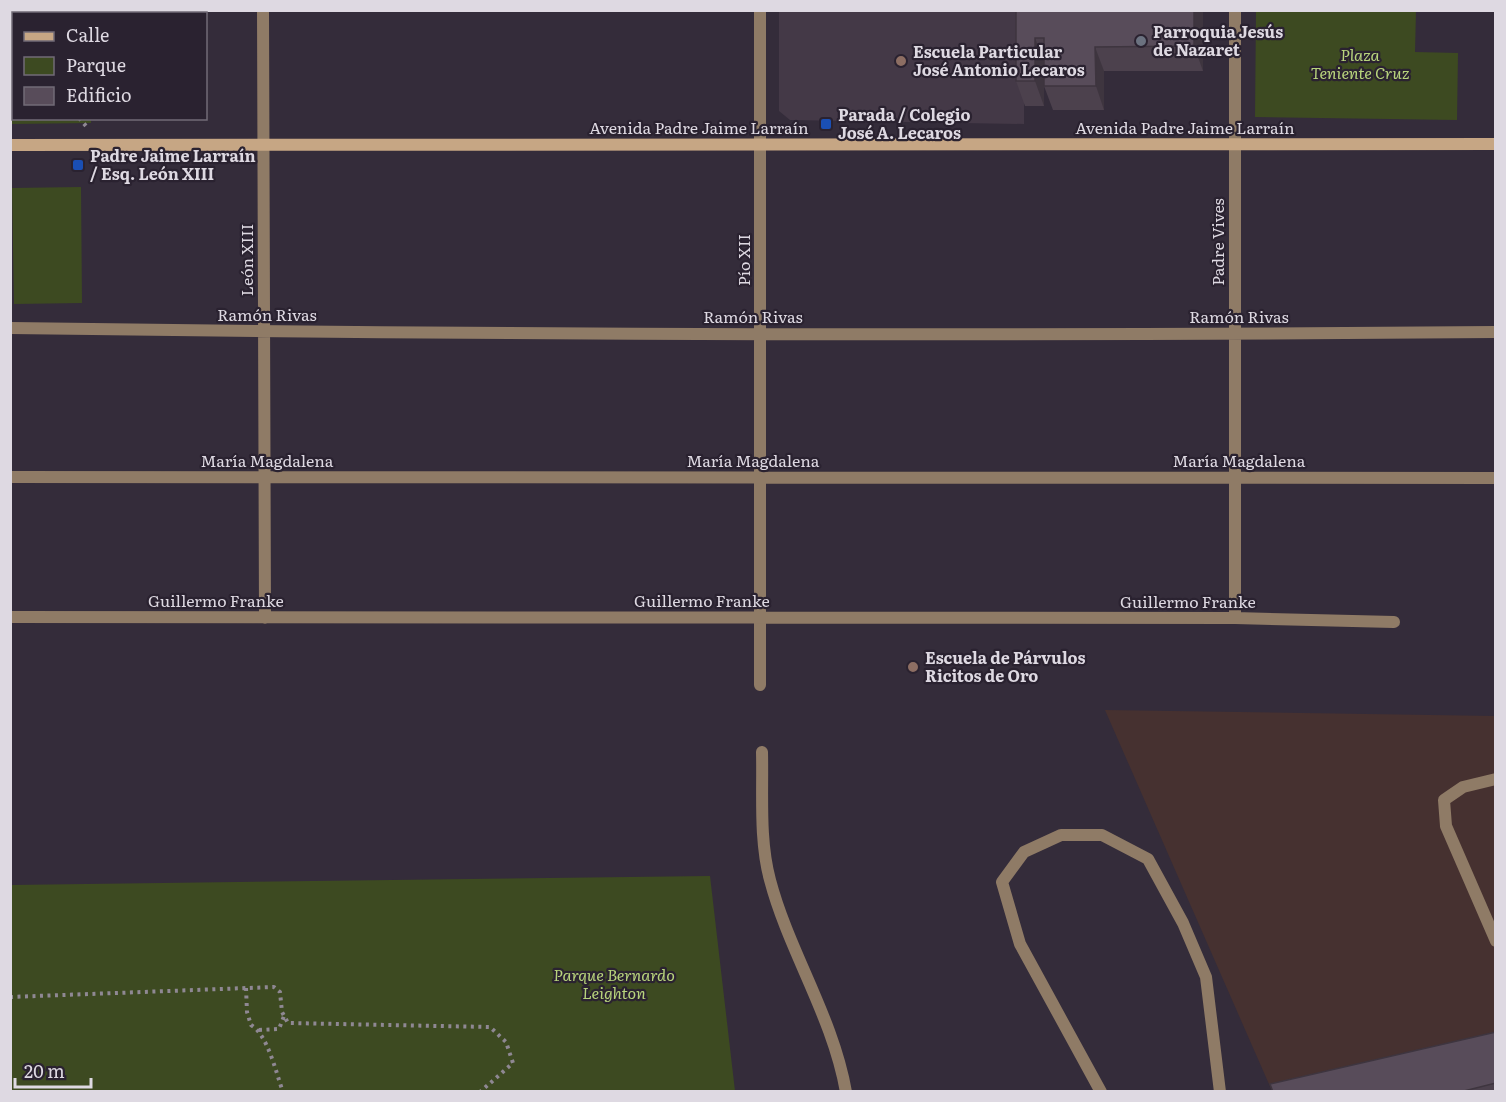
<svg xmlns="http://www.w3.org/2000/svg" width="1506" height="1102" font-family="Literata,serif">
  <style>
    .industrial { fill: #463130 }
    .education { fill: #443947 }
    .green { fill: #3d4a21 }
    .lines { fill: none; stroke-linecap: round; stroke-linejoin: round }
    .path { stroke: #8f8893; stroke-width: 4; stroke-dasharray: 3 4.5; stroke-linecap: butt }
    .lane { stroke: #8f7b66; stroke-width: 12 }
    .street { stroke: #8f7b66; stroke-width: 12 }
    .secondary { stroke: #c6a684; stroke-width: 12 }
    .wall { fill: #4c414d }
    .shaded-wall { fill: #3e353f }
    .building { fill: #584c5a; stroke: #3e353f; stroke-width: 1.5 }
    .worship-dot { fill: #6b7280; stroke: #2a2230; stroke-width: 2 }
    .education-dot { fill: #8d6e63; stroke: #2a2230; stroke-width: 2 }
    .transit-dot { fill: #1a4fb4; stroke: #2a2230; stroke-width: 2 }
    .labels { text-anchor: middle; stroke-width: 4.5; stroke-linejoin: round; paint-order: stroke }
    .poi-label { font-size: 16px; font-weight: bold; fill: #ded9e2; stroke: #2a2230; text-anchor: start }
    .park-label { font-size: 16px; font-style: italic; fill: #b8d47c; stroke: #2a2230 }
    .street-label { font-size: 16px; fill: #ded9e2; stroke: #2a2230 }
  </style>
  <rect width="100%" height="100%" fill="#342c3a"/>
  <path class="industrial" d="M1105,710L1495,716V1091H1272Z"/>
  <path class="education" d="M779,11H1024V124L790,120L779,111Z"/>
  <path class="green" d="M10,11H90V14H14V118L91,119V123L11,124Z
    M1256,11H1416L1415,52L1458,53L1457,120L1255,117Z
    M81,187L82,303L14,304L12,188Z
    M710,876L735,1091H11V885Z"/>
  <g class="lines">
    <path class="path" d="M47,14L51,10
      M10,38L14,41
      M10,50L14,46
      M79,118L86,126
      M246,988L247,1012L251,1025C268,1035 276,1073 283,1092
      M10,997L274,987L280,992L282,1012L288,1023L490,1027L506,1042L513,1063L480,1092
      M259,1030L279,1029L284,1016"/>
    <path class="lane" d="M760,618V685
      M1496,779L1463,787L1444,800L1446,826L1496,941
      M1101,1092L1020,944L1002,882L1024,852L1061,835H1102L1148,859L1183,923L1206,977L1220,1092"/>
    <path class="street" d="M263,10L265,618
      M1235,10V618
      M10,328C505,335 1001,336 1496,332
      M10,477L1496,478
      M10,617L1235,618L1394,622
      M760,618V10
      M762,752C763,794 759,839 770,880C789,952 833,1017 846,1092"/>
    <path class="secondary" d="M10,145L1496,144"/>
  </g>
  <path class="wall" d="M1016,10H1203V71H1104V110H1053L1044,86V62V106H1025L1016,81Z
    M1496,1032V1092H1273L1270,1084Z"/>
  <path class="shaded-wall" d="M1194,10H1203V71L1194,46Z
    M1035,38L1044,62V106L1035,81Z
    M1095,47L1104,71V110L1096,86Z"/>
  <path class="building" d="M1016,10H1194V46L1095,47L1096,86H1044V38H1035V81H1016Z
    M1496,1032V1083L1460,1092H1273L1270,1084Z"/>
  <circle class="worship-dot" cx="1141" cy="41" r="6"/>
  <g class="education-dot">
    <circle cx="901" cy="61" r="6"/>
    <circle cx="913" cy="667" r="6"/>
  </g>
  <g class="transit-dot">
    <rect x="820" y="118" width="12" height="12" rx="3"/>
    <rect x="72" y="159" width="12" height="12" rx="3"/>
  </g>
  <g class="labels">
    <g class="poi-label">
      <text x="1153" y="38">Parroquia Jesús<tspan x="1153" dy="18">de Nazaret</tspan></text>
      <text x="913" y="58">Escuela Particular<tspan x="913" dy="18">José Antonio Lecaros</tspan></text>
      <text x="838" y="121">Parada / Colegio<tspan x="838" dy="18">José A. Lecaros</tspan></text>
      <text x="90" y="162">Padre Jaime Larraín<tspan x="90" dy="18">/ Esq. León XIII</tspan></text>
      <text x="925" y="664">Escuela de Párvulos<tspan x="925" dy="18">Ricitos de Oro</tspan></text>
    </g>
    <g class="park-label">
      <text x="1360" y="61">Plaza<tspan x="1360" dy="18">Teniente Cruz</tspan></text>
      <text x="614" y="981">Parque Bernardo<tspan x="614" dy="18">Leighton</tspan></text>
    </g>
    <g class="street-label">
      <text x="699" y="134">Avenida Padre Jaime Larraín</text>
      <text x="1185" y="134">Avenida Padre Jaime Larraín</text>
      <text transform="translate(1218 242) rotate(-90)" y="6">Padre Vives</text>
      <text transform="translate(247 260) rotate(-90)" y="6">León XIII</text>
      <text transform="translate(744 260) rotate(-90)" y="6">Pío XII</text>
      <text x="267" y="321">Ramón Rivas</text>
      <text x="753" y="323">Ramón Rivas</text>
      <text x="1239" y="323">Ramón Rivas</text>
      <text x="267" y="467">María Magdalena</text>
      <text x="753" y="467">María Magdalena</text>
      <text x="1239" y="467">María Magdalena</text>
      <text x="216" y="607">Guillermo Franke</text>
      <text x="702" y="607">Guillermo Franke</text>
      <text x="1188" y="608">Guillermo Franke</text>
    </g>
  </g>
  <rect width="1506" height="1102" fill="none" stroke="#ded9e2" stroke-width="24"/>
  <rect x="12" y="12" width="195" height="108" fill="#2a2230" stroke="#726b77" stroke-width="1.5"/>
  <rect x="24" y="32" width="30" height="9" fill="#c6a684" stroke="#726b77" stroke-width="1.5"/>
  <text x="66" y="42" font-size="18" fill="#ded9e2">Calle</text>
  <rect x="24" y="57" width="30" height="18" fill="#3d4a21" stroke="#726b77" stroke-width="1.5"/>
  <text x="66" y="72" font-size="18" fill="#ded9e2">Parque</text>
  <rect x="24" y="87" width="30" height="18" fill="#584c5a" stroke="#726b77" stroke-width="1.5"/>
  <text x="66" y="102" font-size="18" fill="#ded9e2">Edificio</text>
  <path d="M15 1078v9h76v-9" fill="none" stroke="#ded9e2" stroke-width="3"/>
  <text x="24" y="1078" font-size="18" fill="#ded9e2" stroke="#2a2230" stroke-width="4.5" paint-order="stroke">20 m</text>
</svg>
